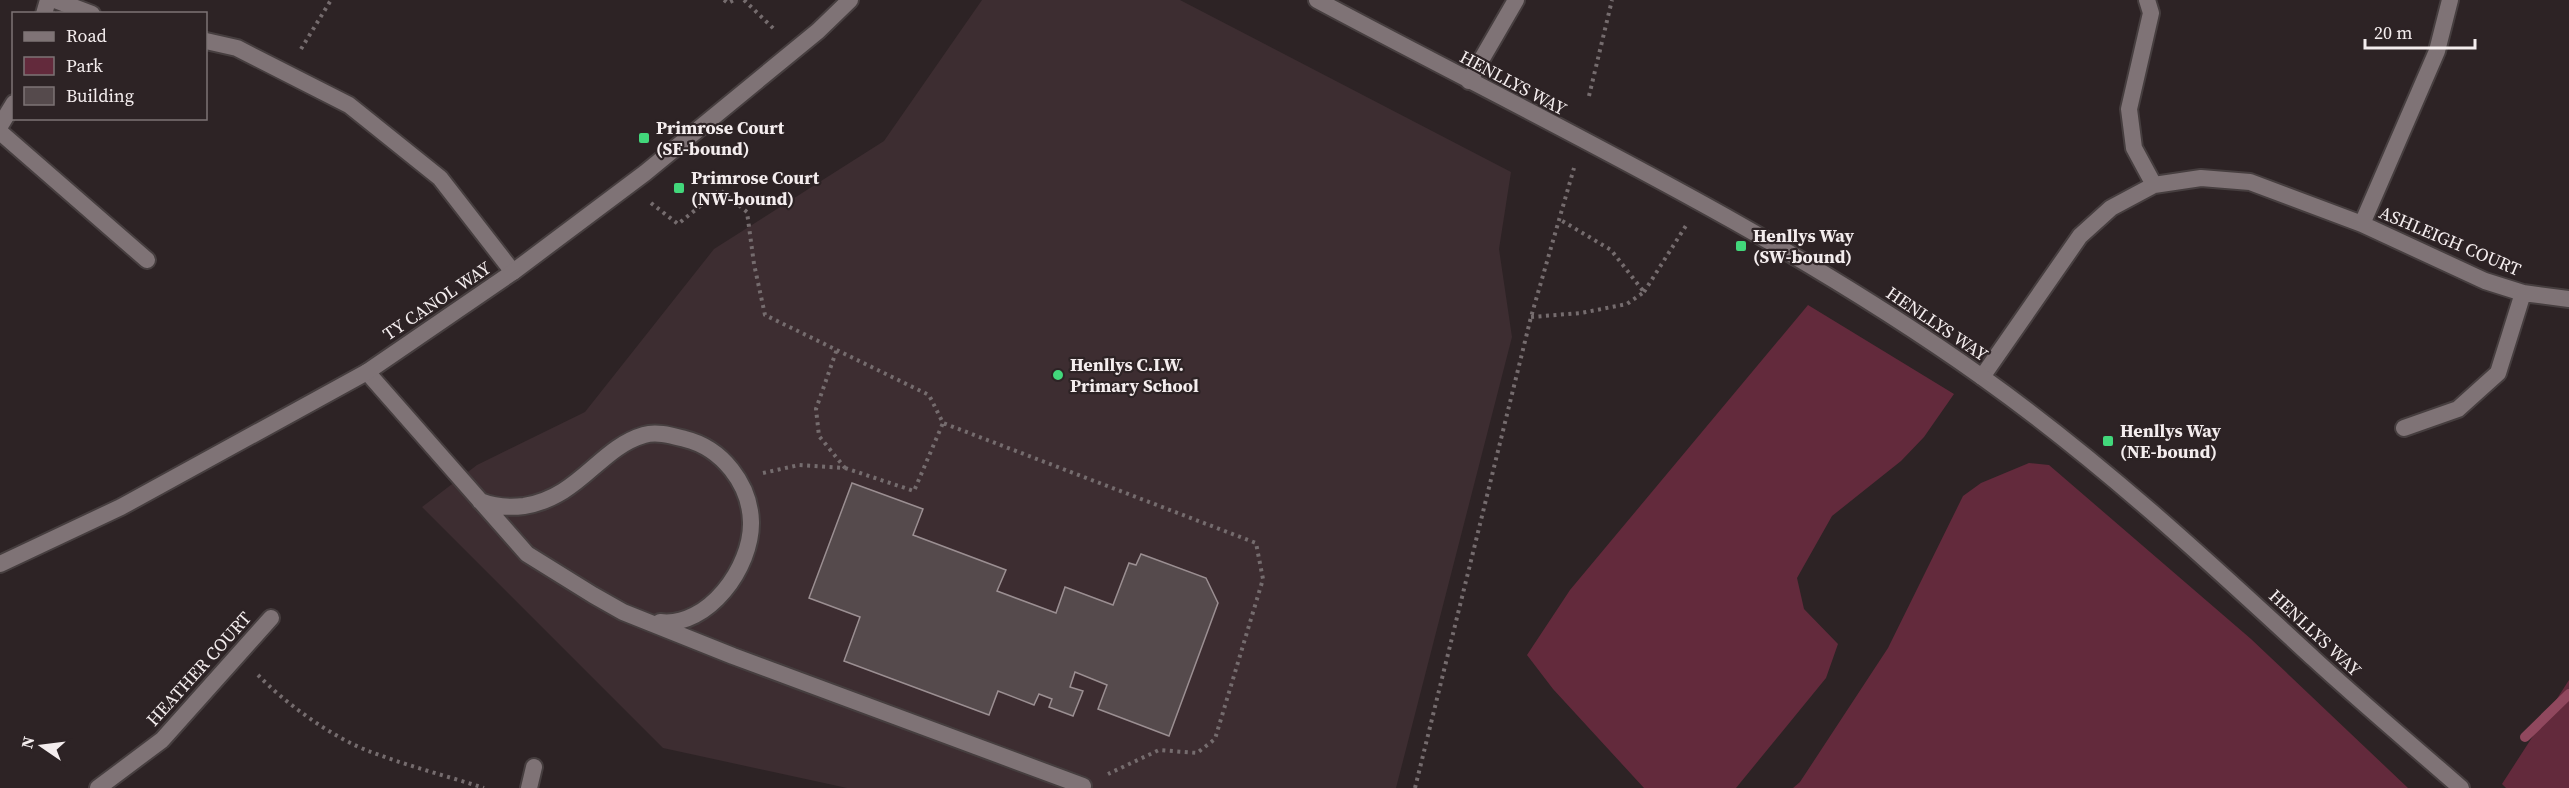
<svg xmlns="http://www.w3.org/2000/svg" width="2569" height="788" font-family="'Source Serif 4',serif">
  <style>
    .built { fill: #3d2d31 }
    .green { fill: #632a3c }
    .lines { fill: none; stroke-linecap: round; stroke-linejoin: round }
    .stream { stroke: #90485e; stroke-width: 10 }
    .building { fill: #554a4c; stroke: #9b8f92; stroke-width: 1.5 }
    .service-casing { stroke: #463e3f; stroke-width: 20 }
    .minor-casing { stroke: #463e3f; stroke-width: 20 }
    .tertiary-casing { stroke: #463e3f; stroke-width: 20 }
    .path { stroke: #756c6e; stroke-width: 4; stroke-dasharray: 3 4.5; stroke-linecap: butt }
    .service { stroke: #7f7376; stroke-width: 16 }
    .minor { stroke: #7f7376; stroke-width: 16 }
    .tertiary { stroke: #7f7376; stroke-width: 16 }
    .poi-dot { fill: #42d77b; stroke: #2d2325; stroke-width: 2 }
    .labels { text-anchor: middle; stroke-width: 4.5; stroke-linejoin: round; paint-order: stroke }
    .street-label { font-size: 18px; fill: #f4edee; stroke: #2d2325 }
    .poi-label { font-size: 18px; font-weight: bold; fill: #f4edee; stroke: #2d2325; text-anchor: start }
  </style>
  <rect width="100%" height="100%" fill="#2d2325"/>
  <path class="built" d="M982,0H1180L1511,172L1499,249L1512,337L1396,788H847L663,748L422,507L477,465L585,412L714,249L884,141Z"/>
  <path class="green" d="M1808,305L1954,394L1924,437L1901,461L1832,516L1797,578L1804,609L1838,644L1826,678L1736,788H1644L1553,689L1527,655L1570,590Z
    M2029,463L2049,465L2251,639L2408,788H1793L1800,782L1888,648L1963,496L1981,483Z
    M2569,680V788H2506L2502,784Z"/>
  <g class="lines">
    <path class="stream" d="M2525,737L2569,694"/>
  </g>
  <path class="building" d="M852,483L923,509L913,535L1006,570L997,591L1056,613L1065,587L1113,605L1129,563L1136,565L1141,554L1206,578L1218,603L1169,736L1098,709L1107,685L1075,672L1070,687L1083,691L1073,716L1049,707L1052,699L1039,694L1034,705L998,691L989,715L844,661L860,617L809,598Z"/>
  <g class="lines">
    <g class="service-casing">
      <path id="service" d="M367,372L527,554L593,595L623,612L733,656L1083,786
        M480,501C495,507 508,508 524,506C580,497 599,448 644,435C657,431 673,436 685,439C722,448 750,484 751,522C752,567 708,628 660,622"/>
    </g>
    <g class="minor-casing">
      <path id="minor" d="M55,0L92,14
        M2147,0L2151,13L2129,109L2134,148L2154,185
        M44,14L48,0
        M206,41L237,48L349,105L440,178L513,272
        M1469,81L1516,0
        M0,126L14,103
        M0,132L147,260
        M2362,224L2437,51L2450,0
        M1982,377L2080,236L2111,208L2154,185L2201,178L2250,182L2362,224L2485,281L2523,293L2569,299
        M2404,428L2458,409L2498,373L2523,293
        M98,788L162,740L271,618
        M529,788L534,767"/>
    </g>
    <g class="tertiary-casing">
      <path id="tertiary" d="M1317,0C1541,120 1774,229 1982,377C2100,461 2207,560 2313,658C2362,703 2412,745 2461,788
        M0,564L121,507L367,372L513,272L645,173L818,31L850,0"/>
    </g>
    <path class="path" d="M724,0L728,3L734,0
      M744,0L775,30
      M301,49L331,0
      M1589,96L1612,0
      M651,203L678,224L720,190L747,212L754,264L765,315L929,395L943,423L1256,543L1263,579L1215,739L1197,753L1159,750L1108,774
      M1644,292L1687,224
      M1531,317L1581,313L1627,304L1644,292L1611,250L1559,219
      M845,468L914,491L943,423
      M763,473L799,465L845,468L819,436L816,409L837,349
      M258,675C286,704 333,738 371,752C408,766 447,776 484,788
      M1415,788L1531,317L1574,168"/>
    <use href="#service" class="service"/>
    <use href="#minor" class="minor"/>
    <use href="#tertiary" class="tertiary"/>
  </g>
  <g class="poi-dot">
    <rect x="638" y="132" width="12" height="12" rx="3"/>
    <rect x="673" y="182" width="12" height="12" rx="3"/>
    <rect x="1735" y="240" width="12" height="12" rx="3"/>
    <circle cx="1058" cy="375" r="6"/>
    <rect x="2102" y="435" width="12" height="12" rx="3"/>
  </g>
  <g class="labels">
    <g class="street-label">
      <text transform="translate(1513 83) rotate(28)" y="6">HENLLYS WAY</text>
      <text transform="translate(2450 241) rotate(23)" y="6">ASHLEIGH COURT</text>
      <text transform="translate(437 301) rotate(-34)" y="6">TY CANOL WAY</text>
      <text transform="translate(1937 324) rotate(34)" y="6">HENLLYS WAY</text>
      <text transform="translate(2315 633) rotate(43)" y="6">HENLLYS WAY</text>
      <text transform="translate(199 669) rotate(-48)" y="6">HEATHER COURT</text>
    </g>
    <g class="poi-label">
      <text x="656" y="134">Primrose Court<tspan x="656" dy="21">(SE-bound)</tspan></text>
      <text x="691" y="184">Primrose Court<tspan x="691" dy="21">(NW-bound)</tspan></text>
      <text x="1753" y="242">Henllys Way<tspan x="1753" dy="21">(SW-bound)</tspan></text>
      <text x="1070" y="371">Henllys C.I.W.<tspan x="1070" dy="21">Primary School</tspan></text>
      <text x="2120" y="437">Henllys Way<tspan x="2120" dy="21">(NE-bound)</tspan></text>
    </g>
  </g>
  <rect x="12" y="12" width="195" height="108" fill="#2d2325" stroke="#7d7475" stroke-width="1.5"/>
  <rect x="24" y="32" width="30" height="9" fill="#7f7376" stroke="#7d7475" stroke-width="1.5"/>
  <text x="66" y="42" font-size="18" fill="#f4edee">Road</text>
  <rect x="24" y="57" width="30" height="18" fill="#632a3c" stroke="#7d7475" stroke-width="1.5"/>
  <text x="66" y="72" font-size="18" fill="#f4edee">Park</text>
  <rect x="24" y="87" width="30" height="18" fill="#554a4c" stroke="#7d7475" stroke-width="1.5"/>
  <text x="66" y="102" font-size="18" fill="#f4edee">Building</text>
  <g transform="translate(42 746) rotate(284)" stroke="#2d2325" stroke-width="4.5" paint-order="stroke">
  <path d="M0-4.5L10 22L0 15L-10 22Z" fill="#f4edee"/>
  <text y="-9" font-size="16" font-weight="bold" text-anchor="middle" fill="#f4edee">N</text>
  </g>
  <path d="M2365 39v9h110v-9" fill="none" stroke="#f4edee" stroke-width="3"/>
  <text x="2374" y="39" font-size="18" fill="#f4edee" stroke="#2d2325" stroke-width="4.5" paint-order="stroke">20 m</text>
</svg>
